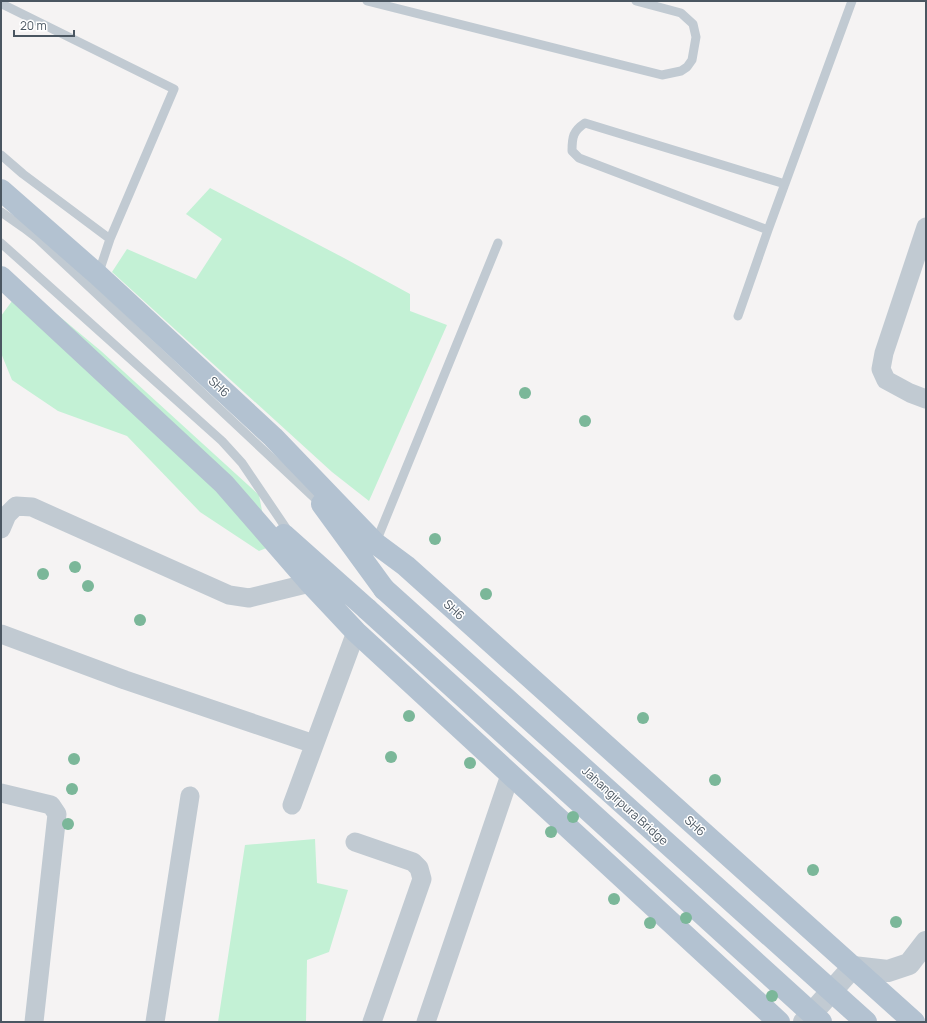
<svg xmlns="http://www.w3.org/2000/svg" width="927" height="1023" font-family="Manrope,sans-serif">
  <style>
    .green { fill: #c3f1d5 }
    .lines { fill: none; stroke-linecap: round; stroke-linejoin: round }
    .service { stroke: #c1cad2; stroke-width: 9 }
    .minor { stroke: #c1cad2; stroke-width: 19 }
    .tertiary { stroke: #c1cad2; stroke-width: 22 }
    .primary { stroke: #b3c2d1; stroke-width: 22 }
    .primary-bridge { stroke: #b3c2d1; stroke-width: 22 }
    .tree { fill: #7bb799 }
    .labels { text-anchor: middle; stroke-width: 3; stroke-linejoin: round; paint-order: stroke }
    .street-label { font-size: 12px; fill: #4a5661; stroke: #fff }
  </style>
  <rect width="100%" height="100%" fill="#f5f3f3"/>
  <path class="green" d="M210,188L344,258L410,294V311L447,325L369,501L332,472L112,272L127,249L196,279L222,239L186,214Z
    M23,286L101,351L259,495L269,547L259,551L200,512L127,436L58,411L12,380L1,353V316Z
    M315,839L317,883L348,890L329,952L307,960L306,1022H218L245,845Z"/>
  <g class="lines">
    <path class="service" d="M367,1L662,75L681,71L687,67L692,60L696,37L693,24L681,13L636,1
      M2,4L174,89L110,239L98,275
      M1,155L23,174L110,239
      M1,212L24,228L37,238L322,505
      M768,230L579,158L572,151C572,137 573,131 585,123L785,184
      M1,243L222,441L242,463L290,534
      M738,316L768,230L852,1
      M376,542L498,243"/>
    <path class="minor" d="M926,227L884,353L881,369L886,380L910,393L926,399
      M1,529L7,515L16,506L32,507L229,595L249,598L310,583
      M1,634L125,680L314,744
      M1,793L51,805L57,814L34,1022
      M292,805L356,632
      M355,842L413,862L419,868L422,879L372,1022
      M155,1022L190,796
      M426,1022L510,775"/>
    <path class="tertiary" d="M804,1022L853,967L888,971L909,964L926,942"/>
    <path class="primary" d="M1,190L98,275L273,437L375,543L406,566L914,1022
      M1,277L224,484L310,583L356,632L779,1022
      M322,504L384,589
      M284,535L367,609"/>
    <path class="primary-bridge" d="M384,589L866,1022
      M367,609L821,1022"/>
  </g>
  <g class="tree">
    <circle cx="525" cy="393" r="6"/>
    <circle cx="585" cy="421" r="6"/>
    <circle cx="435" cy="539" r="6"/>
    <circle cx="75" cy="567" r="6"/>
    <circle cx="43" cy="574" r="6"/>
    <circle cx="88" cy="586" r="6"/>
    <circle cx="486" cy="594" r="6"/>
    <circle cx="140" cy="620" r="6"/>
    <circle cx="409" cy="716" r="6"/>
    <circle cx="643" cy="718" r="6"/>
    <circle cx="391" cy="757" r="6"/>
    <circle cx="74" cy="759" r="6"/>
    <circle cx="470" cy="763" r="6"/>
    <circle cx="715" cy="780" r="6"/>
    <circle cx="72" cy="789" r="6"/>
    <circle cx="573" cy="817" r="6"/>
    <circle cx="68" cy="824" r="6"/>
    <circle cx="551" cy="832" r="6"/>
    <circle cx="813" cy="870" r="6"/>
    <circle cx="614" cy="899" r="6"/>
    <circle cx="686" cy="918" r="6"/>
    <circle cx="896" cy="922" r="6"/>
    <circle cx="650" cy="923" r="6"/>
    <circle cx="772" cy="996" r="6"/>
  </g>
  <g class="labels">
    <g class="street-label">
      <text transform="translate(219 387) rotate(43)" y="4">SH6</text>
      <text transform="translate(454 610) rotate(42)" y="4">SH6</text>
      <text transform="translate(625 806) rotate(42)" y="4">Jahangirpura Bridge</text>
      <text transform="translate(695 826) rotate(42)" y="4">SH6</text>
    </g>
  </g>
  <rect width="927" height="1023" fill="none" stroke="#4a5661" stroke-width="4"/>
  <path d="M14 30v6h60v-6" fill="none" stroke="#4a5661" stroke-width="2"/>
  <text x="20" y="30" font-size="12" fill="#4a5661" stroke="#ffffff" stroke-width="3" paint-order="stroke">20 m</text>
</svg>
